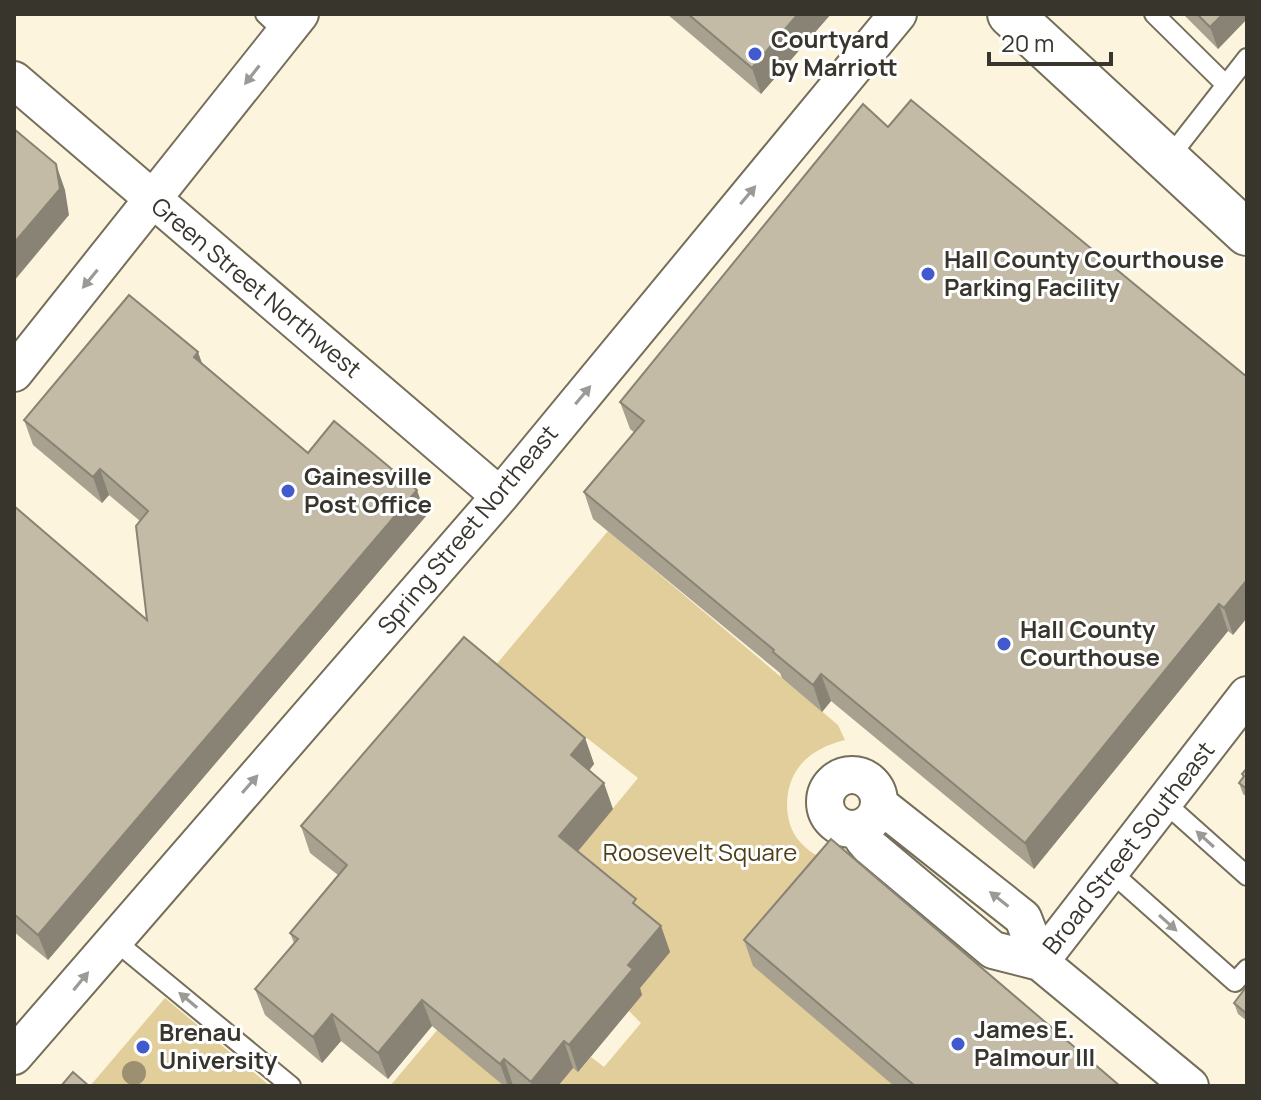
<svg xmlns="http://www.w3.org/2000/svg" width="1261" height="1100" font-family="Manrope,sans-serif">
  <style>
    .green { fill: #e2ce9b }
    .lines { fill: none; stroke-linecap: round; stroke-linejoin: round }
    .service-casing { stroke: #756e5a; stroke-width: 22 }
    .minor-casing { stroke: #756e5a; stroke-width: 40 }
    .trunk-casing { stroke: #756e5a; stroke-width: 48 }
    .service { stroke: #fff; stroke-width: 18 }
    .minor { stroke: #fff; stroke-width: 36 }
    .trunk { stroke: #fff; stroke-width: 44 }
    .tree { fill: #9c9071 }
    .wall { fill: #a8a18f }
    .shaded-wall { fill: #888374 }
    .building { fill: #c3bba6; stroke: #888374; stroke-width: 2 }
    .oneway { fill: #9c9a96 }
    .poi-dot { fill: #415acd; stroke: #fff; stroke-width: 3 }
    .labels { text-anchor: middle; stroke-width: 6; stroke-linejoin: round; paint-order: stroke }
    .poi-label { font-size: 24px; font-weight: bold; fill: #38352d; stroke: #fff; text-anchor: start }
    .street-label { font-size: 24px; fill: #38352d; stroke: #fff }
    .park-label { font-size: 24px; fill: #4d3f19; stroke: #fff }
  </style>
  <rect width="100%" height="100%" fill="#fcf4dd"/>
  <path class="green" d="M608,531L838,725L845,740C812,748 788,767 787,804C787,819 791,833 802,844C812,855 826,860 840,865L894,1086H558L573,1068L579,1071L591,1057L604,1067L641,1023L629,1011L567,864L638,778L495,666Z
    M165,998L270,1086H90Z
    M455,1009V1037L514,1086H390Z"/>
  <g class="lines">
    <g class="service-casing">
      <path id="service" d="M265,14L285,33
        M1154,14L1225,84
        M1168,159L1247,58
        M1164,802L1247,876
        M1110,871L1235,982L1247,969
        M114,940L291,1086"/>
    </g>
    <g class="minor-casing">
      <path id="minor" d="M14,80L500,496
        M14,373L300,14
        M825 802a27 27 0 1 1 54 0a27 27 0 1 1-54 0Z
        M879,804L1023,918L1040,962
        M860,828L863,839L869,846L993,950L1040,962L1190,1086
        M1040,962L1247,695
        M14,1056L500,496L898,14"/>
    </g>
    <g class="trunk-casing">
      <path id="trunk" d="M1010,14L1247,233"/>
    </g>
    <use href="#service" class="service"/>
    <use href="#minor" class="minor"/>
    <use href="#trunk" class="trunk"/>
  </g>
  <circle class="tree" cx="134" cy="1073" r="12"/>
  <path class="wall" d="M667,14H831L761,94Z
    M1183,14H1247V19L1218,49Z
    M888,127L1247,377L1233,635L1228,631L1034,869L831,701L822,712L782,678L780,673L593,519L584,492L635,433L630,429L620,402Z
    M202,364L308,453L426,516L48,960L14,932V506L147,620L140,521L109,495L102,503L33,445L24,420Z
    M585,738L594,764L589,771L613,809L578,851L639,908L661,926L670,952L640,988L642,995L578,1072L573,1068L558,1086H504L432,1026L388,1079L341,1041L322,1063L265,1015L255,989L294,943L290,933L338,875L310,853L301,826Z
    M1247,768V797L1243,794L1239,783L1243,778L1242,774Z
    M744,940L1120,1086H894L753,966Z
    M1247,986V1021L1238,1014L1234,1003Z"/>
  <path class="shaded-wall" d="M798,14H831L761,94L752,68Z
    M1223,14H1247V19L1218,49L1210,27Z
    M56,164L65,190L69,215L14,281V243Z
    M198,352L207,377L194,357Z
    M100,469L109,495L102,503L93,477Z
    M417,490L426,516L48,960L38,935Z
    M1247,580V618L1233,635L1224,608Z
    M1219,604L1228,631L1034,869L1025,843Z
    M821,674L831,701L822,712L813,685Z
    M585,738L594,764L580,781L571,755Z
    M604,783L613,809L569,862L559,836Z
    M661,926L670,952L640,988L642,995L578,1072L569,1045L628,965Z
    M422,1000L432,1026L388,1079L378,1053Z
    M332,1014L341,1041L322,1063L313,1037Z
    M564,1041L573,1068L558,1086H532L531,1082Z
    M504,1059L513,1085V1086H508L500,1064Z"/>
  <path class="building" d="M688,14H798L752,68Z
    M1197,14H1223L1210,27Z
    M911,100L1247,377V580L1224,608L1219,604L1025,843L821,674L813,685L773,652L774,650L584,492L644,421L620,402L863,104L888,127Z
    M14,129L56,164L60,189L14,243Z
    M129,295L198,352L194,357L308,453L334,421L417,490L38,935L14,914V506L147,620L136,526L148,511L100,469L93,477L24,420Z
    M464,637L585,738L571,755L604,783L559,836L636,899L633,903L661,926L628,965L633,969L569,1045L564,1041L531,1082L504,1059L500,1064L422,1000L378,1053L332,1014L313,1037L255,989L298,939L290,933L347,865L301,826Z
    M1247,768V789L1239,783L1244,776L1242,774Z
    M831,839L1120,1086H915L744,940Z
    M1247,986V1014L1234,1003Z
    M73,1072L89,1086H61Z"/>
  <defs><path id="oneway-solid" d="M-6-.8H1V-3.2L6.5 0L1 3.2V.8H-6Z" transform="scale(2)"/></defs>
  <g class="oneway">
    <use href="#oneway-solid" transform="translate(252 75) rotate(128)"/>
    <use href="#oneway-solid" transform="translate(748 195) rotate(-50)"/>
    <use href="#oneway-solid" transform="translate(90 279) rotate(129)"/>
    <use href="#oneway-solid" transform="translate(583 395) rotate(-50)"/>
    <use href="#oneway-solid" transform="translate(250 784) rotate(-49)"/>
    <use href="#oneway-solid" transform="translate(1205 839) rotate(-138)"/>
    <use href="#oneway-solid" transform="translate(999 899) rotate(-142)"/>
    <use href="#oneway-solid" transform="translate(1168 923) rotate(42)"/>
    <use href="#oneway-solid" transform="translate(81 981) rotate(-51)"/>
    <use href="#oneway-solid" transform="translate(188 1000) rotate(-140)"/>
  </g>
  <g class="poi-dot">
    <circle cx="755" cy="54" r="8"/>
    <circle cx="928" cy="274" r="8"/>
    <circle cx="288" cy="491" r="8"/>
    <circle cx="1004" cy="644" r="8"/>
    <circle cx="958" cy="1044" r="8"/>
    <circle cx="143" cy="1047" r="8"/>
  </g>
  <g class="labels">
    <g class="poi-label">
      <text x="771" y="48">Courtyard<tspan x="771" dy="28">by Marriott</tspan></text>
      <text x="944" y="268">Hall County Courthouse<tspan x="944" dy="28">Parking Facility</tspan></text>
      <text x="304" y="485">Gainesville<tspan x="304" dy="28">Post Office</tspan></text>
      <text x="1020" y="638">Hall County<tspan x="1020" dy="28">Courthouse</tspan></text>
      <text x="974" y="1038">James E.<tspan x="974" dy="28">Palmour III</tspan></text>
      <text x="159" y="1041">Brenau<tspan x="159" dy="28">University</tspan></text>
    </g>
    <g class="street-label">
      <text transform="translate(256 288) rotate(40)" y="8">Green Street Northwest</text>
      <text transform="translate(468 530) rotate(-50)" y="8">Spring Street Northeast</text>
      <text transform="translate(1129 848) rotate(-52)" y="8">Broad Street Southeast</text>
    </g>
    <g class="park-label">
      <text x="700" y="861">Roosevelt Square</text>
    </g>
  </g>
  <rect width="1261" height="1100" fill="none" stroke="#38352d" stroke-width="32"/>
  <path d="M989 52v12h122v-12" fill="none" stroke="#38352d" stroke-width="4"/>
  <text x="1001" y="52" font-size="24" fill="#38352d" stroke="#ffffff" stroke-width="6" paint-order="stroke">20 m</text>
</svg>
